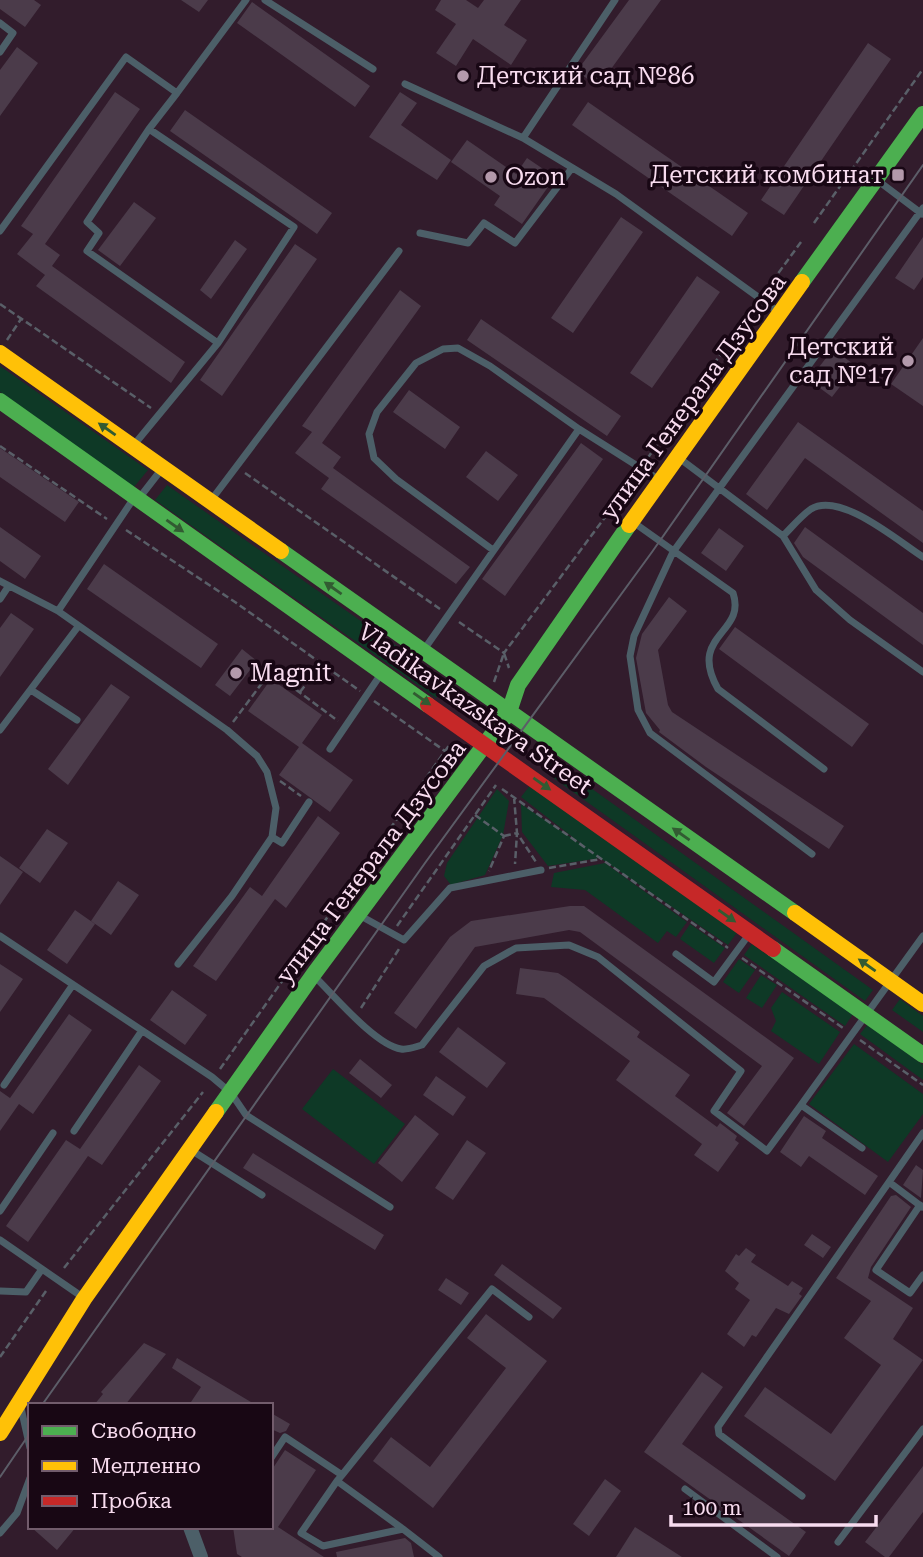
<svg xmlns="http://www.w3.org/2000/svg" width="923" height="1557" font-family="'Roboto Serif',serif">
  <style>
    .green { fill: #0e3926 }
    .building { fill: #4b3b4a }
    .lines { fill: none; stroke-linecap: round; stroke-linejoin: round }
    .path { stroke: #595f68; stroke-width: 2.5; stroke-dasharray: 7 3.5; stroke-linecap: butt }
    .lane { stroke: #4c5f68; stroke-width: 7 }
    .street { stroke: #4c5f68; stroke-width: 14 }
    .fast { stroke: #4caf50; stroke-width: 16 }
    .slow { stroke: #ffc107; stroke-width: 16 }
    .jam { stroke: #c62828; stroke-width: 16 }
    .tram { stroke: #5c5d68; stroke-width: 2 }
    .oneway { fill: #325b32 }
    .poi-dot { fill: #b399ab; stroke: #180714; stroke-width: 2.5 }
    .labels { text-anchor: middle; stroke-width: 7; stroke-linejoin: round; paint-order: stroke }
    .poi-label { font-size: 24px; fill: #f8dcef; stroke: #180714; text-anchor: start }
    .street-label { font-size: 24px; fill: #f8dcef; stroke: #180714 }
  </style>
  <rect width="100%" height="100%" fill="#321c2c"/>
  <path class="green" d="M0,366L148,470L134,487L0,392Z
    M167,485L448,682L436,698L155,500Z
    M549,758L873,990L865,1001L541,769Z
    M532,783L739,930L728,945L600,858L548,866L522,832L521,804L584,846L521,797Z
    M497,789L509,801L503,835L485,875L451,885L444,876L447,863Z
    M605,863L687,922L676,937L667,931L658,943L585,890L551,887L554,873Z
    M690,924L725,948L714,963L680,939Z
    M752,944L853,1014L845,1026L744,955Z
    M739,959L755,970L739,993L723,982Z
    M761,975L777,985L762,1008L746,998Z
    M782,992L840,1032L819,1064L771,1031L776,1021L771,1008Z
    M900,999L923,1016V1032L892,1010Z
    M868,1024L923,1065V1080L860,1034Z
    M854,1044L923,1094V1114L888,1162L809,1104Z
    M333,1069L405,1124L374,1164L302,1109Z"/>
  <path class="building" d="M0,0H34L41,5L25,27L0,9Z
    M181,0H208L199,12Z
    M441,0H466L478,8L484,0H521L504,25L527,40L511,65L473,39L456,66L436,53L456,24L435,10Z
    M629,0H661L598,87L577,71Z
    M252,2L370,86L355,107L237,23Z
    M868,43L891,59L784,215L761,200Z
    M17,47L38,63L0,116V70Z
    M115,92L140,109L45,244L60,255L52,266L185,362L171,383L36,286L45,275L17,254L33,234L21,226Z
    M400,92L417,103L401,125L451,160L437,180L369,137Z
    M588,102L748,213L732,236L572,125Z
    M185,110L332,213L317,234L170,131Z
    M467,140L516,174L527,158L555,177L522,224L494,205L500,196L451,162Z
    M134,202L156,218L120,266L98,250Z
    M621,217L643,232L573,333L551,318Z
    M923,237V277L914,290L895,278Z
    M235,240L247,249L211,299L200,290Z
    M295,244L317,259L222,396L200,380Z
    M697,276L720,292L652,388L630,373Z
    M400,290L421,306L322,443L341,457L333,468L470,567L456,584L321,489L329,478L295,453L312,432L302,426Z
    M481,319L621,416L607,436L467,340Z
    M923,338V406L891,384Z
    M833,349L856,366L832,397L809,380Z
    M409,390L460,427L445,449L393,412Z
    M798,422L923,511V543L805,458L767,510L746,494Z
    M581,443L603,459L505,596L482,579Z
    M0,448L79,502L65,522L0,477Z
    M486,451L518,475L498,501L466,477Z
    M0,527L41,556L25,579L0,561Z
    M805,527L923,613V645L803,557L794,543Z
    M719,528L744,546L726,571L701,553Z
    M104,564L218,644L201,668L87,589Z
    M669,597L687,611L658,650L668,705L672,712L844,826L829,849L706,767L659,732L660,730L646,713L636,658L642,634Z
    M11,613L34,629L0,677V628Z
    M735,627L869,724L852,747L719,649Z
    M242,649L257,661L230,696L215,685Z
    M271,679L322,715L302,743L353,780L330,812L279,775L299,747L248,711Z
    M111,684L130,697L68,785L48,769Z
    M318,816L340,833L286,908L275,899L216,981L193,966L250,887L262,896Z
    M47,829L68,843L40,883L19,868Z
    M0,856L23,872L0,905Z
    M118,881L139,895L111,935L91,921Z
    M570,906H584L794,1058L744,1126L727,1113L762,1066L580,932L569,930L475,947L416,1029L394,1013L450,937L471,921Z
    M75,910L95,924L67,964L47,950Z
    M0,964L23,979L0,1012Z
    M520,968L558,973L566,978L640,1032L637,1037L690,1075L675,1096L717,1127L720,1123L737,1136L735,1140L739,1143L718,1172L694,1155L702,1144L616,1080L630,1061L544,998L516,994Z
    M172,990L207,1015L185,1045L150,1020Z
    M69,1014L92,1030L33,1114L19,1104L0,1131V1091L10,1098Z
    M458,1027L506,1063L487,1088L439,1052Z
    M360,1059L392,1085L381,1098L349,1073Z
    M139,1065L161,1081L102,1165L88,1156L28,1242L6,1226L66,1140L80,1149Z
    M436,1076L466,1097L453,1116L423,1095Z
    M415,1115L439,1134L402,1182L378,1163Z
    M804,1116L826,1131L822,1138L878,1176L865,1195L809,1156L801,1167L780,1152Z
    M467,1140L486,1153L453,1200L435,1188Z
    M253,1153L384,1235L375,1250L243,1168Z
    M916,1165L923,1170L921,1198L903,1185Z
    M896,1195L911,1207L871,1267L868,1278L913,1308L893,1339L923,1360L835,1481L744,1416L765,1387L831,1434L881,1365L844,1338L871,1301L836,1278L891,1196Z
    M812,1234L831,1247L823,1258L804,1245Z
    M746,1248L756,1255L751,1262L788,1286L792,1281L803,1288L799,1294L802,1296L789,1314L776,1308L756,1337L752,1335L744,1347L727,1334L750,1300L735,1289L739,1283L725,1271L736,1254L739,1256Z
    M502,1264L562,1308L553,1319L494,1275Z
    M446,1278L469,1293L461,1305L438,1290Z
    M486,1314L547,1361L433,1508L373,1461L391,1437L430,1467L506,1368L467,1338Z
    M144,1343L166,1354L125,1405H94L103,1394L101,1392Z
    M177,1358L256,1405H189L201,1387L172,1368Z
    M702,1372L723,1387L682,1444L806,1532L789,1556L644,1452Z
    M271,1413L290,1424L286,1431L280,1433L271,1429Z
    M285,1450L316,1470L278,1527L324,1557H242L237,1554L233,1527H271V1471Z
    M923,1466V1512L889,1557H885L865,1542Z
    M605,1479L621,1491L589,1536L573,1524Z
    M31,1527H76L57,1550Z
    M635,1527L682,1557H616Z
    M405,1538L411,1543L414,1557H337L336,1552Z"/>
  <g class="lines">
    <path class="path" d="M814,223L923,69
      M766,290L801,242
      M0,304L151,408
      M7,340L21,319
      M0,446L107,519
      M647,459L754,307
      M245,473L440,609
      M126,530L235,602L360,691
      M459,622L504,653L632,481
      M494,682L504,653L509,668
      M300,692L321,665
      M374,701L452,756
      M233,722L271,671L338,721
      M280,781L301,796
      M502,789L728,948
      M514,797L517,833L536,862
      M475,815L504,836L489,871
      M504,836L517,833L515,864
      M549,868L601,859
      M397,926L496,785
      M742,958L843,1028
      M361,1008L399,949
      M860,1040L923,1085
      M220,1069L450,744
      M64,1268L203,1092
      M0,1357L46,1291"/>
    <path class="lane" d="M265,0L373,69
      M615,0L523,138L616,194L780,313
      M0,23L13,33L0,52
      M405,84L523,138
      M149,129L177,93
      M877,180L922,214
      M0,231L126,57L177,93L246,0
      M420,233L468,243L484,223L515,243L572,168
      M133,446L218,343L294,227L149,129L87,222L99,233L87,251L218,343
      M679,458L783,536C792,527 801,516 811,509C840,491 898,541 923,557
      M140,497L161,470
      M134,498L58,611L227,730L257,756L267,772L276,808L272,837L232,896L178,964
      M212,499L399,251
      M633,522L733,593C747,634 687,634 718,689L824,769
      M783,536L816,590L850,620L923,672
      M493,550L396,479L374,458L369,434L377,412L416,363L443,349L458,348L490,366L579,429L658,479
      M0,581L58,611
      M0,599L8,587
      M423,651L579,429
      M31,690L77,720
      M0,730L77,628
      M330,749L381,674
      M272,837L282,843L309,802
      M812,854L650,733L638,710L630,656L634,636L673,552L923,208
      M359,915L404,940L450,888L541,870
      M0,936L212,1077L231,1093L246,1115L390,1207
      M676,954L714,982L750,933
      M314,976C333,994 375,1045 401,1049C408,1050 415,1047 422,1045L484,966L516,948L569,945L598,957L741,1071L714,1111L767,1151L801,1105
      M4,1085L72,986
      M74,1131L141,1032
      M862,1148L801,1105L923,936
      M191,1150L262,1195
      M920,1205L876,1270L910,1293L923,1275
      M922,1207L889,1182L923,1133
      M0,1211L53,1133
      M0,1240L84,1298
      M0,1291L26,1292L42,1269
      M21,1408L30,1448
      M271,1458L285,1437L342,1475L492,1289L529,1317
      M337,1481L403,1529L323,1546L301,1533L337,1481L342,1475
      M685,1489L777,1557
      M802,1496L719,1434L718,1427L889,1182
      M403,1529L439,1557
      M0,1533L17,1513L30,1478
      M838,1542L923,1429"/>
    <path class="street" d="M190,1527L201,1557"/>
    <path class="fast" d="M802,282L923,114
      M0,401L428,705
      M281,551L795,913
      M773,949L923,1055
      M216,1112L313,975L509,712L518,685L629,525"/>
    <path class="slow" d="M0,353L281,551
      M629,525L802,282
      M795,913L923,1004
      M0,1433L84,1299L216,1112"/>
    <path class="jam" d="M428,705L773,949"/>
    <path class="tram" d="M42,1405L425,863L652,552L923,165
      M0,1477L30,1433"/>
  </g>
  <defs><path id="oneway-solid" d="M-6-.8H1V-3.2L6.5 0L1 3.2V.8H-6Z" transform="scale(1.75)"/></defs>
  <g class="oneway">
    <use href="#oneway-solid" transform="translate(107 429) rotate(-145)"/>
    <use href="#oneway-solid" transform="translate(175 526) rotate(35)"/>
    <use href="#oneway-solid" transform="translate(333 588) rotate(-145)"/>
    <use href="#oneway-solid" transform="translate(422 699) rotate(35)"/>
    <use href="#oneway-solid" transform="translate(542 784) rotate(35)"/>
    <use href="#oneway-solid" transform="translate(681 834) rotate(-145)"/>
    <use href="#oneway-solid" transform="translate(727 916) rotate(35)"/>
    <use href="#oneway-solid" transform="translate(867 965) rotate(-145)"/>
  </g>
  <g class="poi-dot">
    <circle cx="463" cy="76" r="7"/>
    <rect x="891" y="168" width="14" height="14" rx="3.5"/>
    <circle cx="491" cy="177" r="7"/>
    <circle cx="908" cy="361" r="7"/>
    <circle cx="236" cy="673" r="7"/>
  </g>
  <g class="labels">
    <g class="poi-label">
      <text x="477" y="84">Детский сад №86</text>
      <text x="884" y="183" text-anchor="end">Детский комбинат</text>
      <text x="505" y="185">Ozon</text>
      <text x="894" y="355" text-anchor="end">Детский<tspan x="894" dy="28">сад №17</tspan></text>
      <text x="250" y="681">Magnit</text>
    </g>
    <g class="street-label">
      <text transform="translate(693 397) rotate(-54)" y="8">улица Генерала Дзусова</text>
      <text transform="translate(475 709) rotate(35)" y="8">Vladikavkazskaya Street</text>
      <text transform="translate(371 862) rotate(-53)" y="8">улица Генерала Дзусова</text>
    </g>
  </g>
  <rect x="28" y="1403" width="245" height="126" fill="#180714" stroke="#725c6c" stroke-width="2"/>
  <rect x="42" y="1426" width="35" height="10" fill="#4caf50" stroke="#725c6c" stroke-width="2"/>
  <text x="91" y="1438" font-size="21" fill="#f8dcef">Свободно</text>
  <rect x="42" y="1461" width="35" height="10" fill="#ffc107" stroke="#725c6c" stroke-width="2"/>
  <text x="91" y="1473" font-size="21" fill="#f8dcef">Медленно</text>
  <rect x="42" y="1496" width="35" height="10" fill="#c62828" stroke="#725c6c" stroke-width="2"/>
  <text x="91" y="1508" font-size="21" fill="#f8dcef">Пробка</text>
  <path d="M671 1515v10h205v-10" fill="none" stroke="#f8dcef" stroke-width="3.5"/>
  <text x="682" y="1515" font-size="21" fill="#f8dcef" stroke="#180714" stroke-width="5" paint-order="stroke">100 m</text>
</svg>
